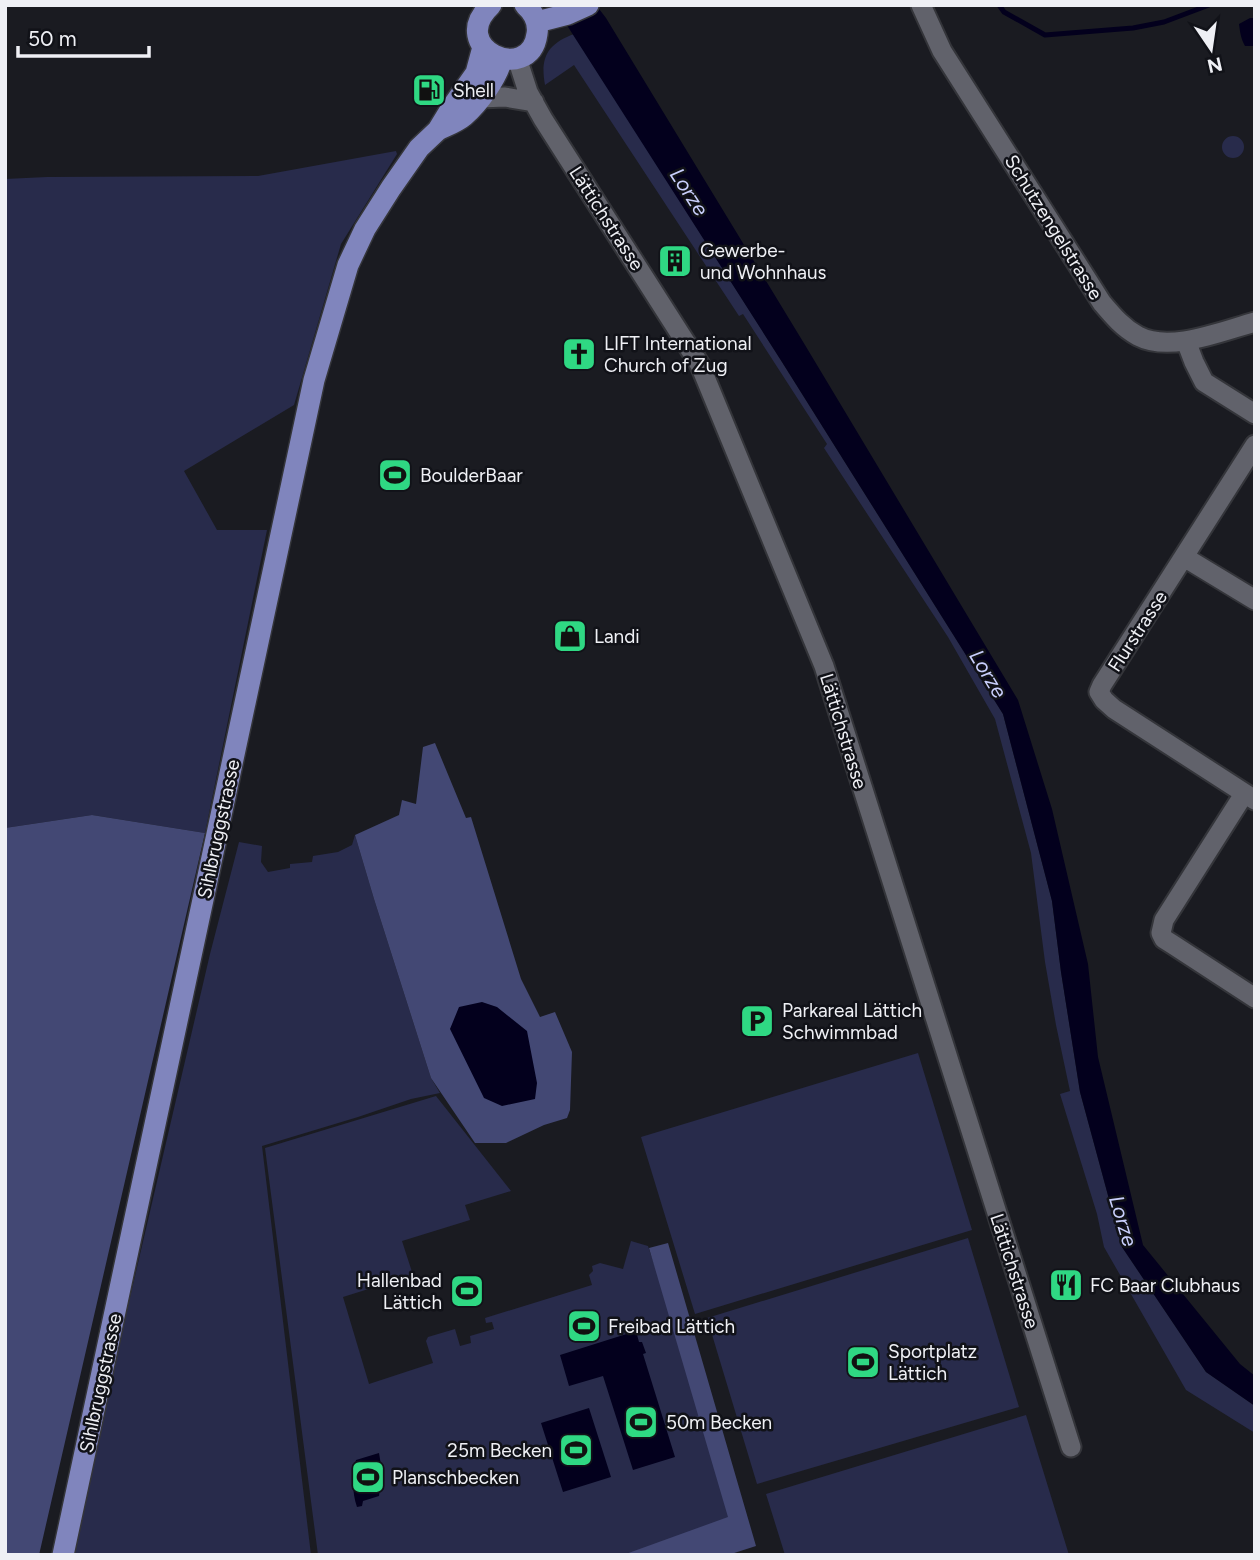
<svg xmlns="http://www.w3.org/2000/svg" width="1260" height="1560" font-family="Figtree,sans-serif">
  <style>
    .green { fill: #282b4b }
    .forest { fill: #434874 }
    .water { fill: #03001d }
    .lines { fill: none; stroke-linecap: round; stroke-linejoin: round }
    .stream { stroke: #03001d; stroke-width: 5 }
    .minor-casing { stroke: #34353a; stroke-width: 23 }
    .primary-casing { stroke: #34353a; stroke-width: 24 }
    .minor { stroke: #61626b; stroke-width: 19 }
    .primary { stroke: #8085bd; stroke-width: 21 }
    .labels { text-anchor: middle; stroke-width: 5; stroke-linejoin: round; paint-order: stroke }
    .poi-label { font-size: 19px; fill: #eff0f5; stroke: #111218; text-anchor: start }
    .street-label { font-size: 19px; fill: #eff0f5; stroke: #111218 }
    .water-label { font-size: 21px; font-style: italic; fill: #c9cffc; stroke: #111218 }
  </style>
  <rect width="100%" height="100%" fill="#1a1b21"/>
  <path class="green" d="M574,34L782,362L1003,714L1052,901L1061,972L1080,1092L1122,1247L1206,1372L1255,1406V1433L1186,1390L1104,1247L1097,1214L1060,1094L1070,1091L1056,1025L1045,962L1031,853L995,719L948,637L824,448L827,444L743,314L739,316L574,65L545,85C540,58 547,44 574,34Z
    M1222 147a11 11 0 1 1 22 0a11 11 0 1 1-22 0Z
    M396,151L397,154L341,244L294,405L184,471L217,530H267L205,833L92,815L5,828V179L47,177L258,176Z
    M355,835L374,899L431,1078L440,1093L411,1099L358,1117L262,1146L311,1555H70L210,954L239,842L262,846L261,862L268,872L290,868V864L312,862L313,856L338,852L352,845Z
    M918,1053L972,1230L695,1314L641,1137Z
    M436,1096L511,1191L465,1205L470,1220L402,1241L413,1275L343,1297L369,1384L433,1363L426,1341L428,1337L455,1329L460,1346L471,1343L470,1336L494,1329L492,1322L486,1323L485,1318L592,1285L589,1275L593,1271L592,1266L600,1263L623,1269L631,1241L648,1246L743,1526L651,1555H318L265,1148Z
    M968,1238L1019,1407L757,1484L707,1318Z
    M1026,1415L1069,1555H785L766,1494Z"/>
  <path class="forest" d="M435,743L466,818L471,817L521,979L540,1017L555,1012L572,1052L570,1110L567,1118L544,1125L506,1143H475L431,1078L374,899L355,835L399,815L402,800L416,804L423,747Z
    M92,815L205,833L39,1555H5V828Z
    M668,1243L756,1546L728,1555H623L728,1517L649,1248Z"/>
  <path class="water" d="M554,5H596L606,18L805,345L1018,700L1052,809L1088,964L1098,1057L1143,1245L1240,1364L1255,1376V1406L1206,1372L1122,1247L1080,1092L1061,972L1052,901L1003,714L782,362Z
    M1250,18H1255V46H1245C1241,39 1240,32 1239,24Z
    M482,1002L497,1007L527,1031L537,1083L535,1099L502,1106L484,1098L450,1029L459,1007Z
    M636,1331L639,1342H642L646,1353L643,1354L675,1457L633,1470L603,1376L569,1386L560,1355Z
    M589,1408L611,1477L563,1492L541,1423Z
    M379,1453L382,1471L379,1496L363,1501L362,1506L357,1507C352,1493 352,1475 356,1460Z"/>
  <g class="lines">
    <path class="stream" d="M999,5L1004,12L1045,35L1133,28L1164,22L1209,5"/>
    <g class="minor-casing">
      <path id="minor" d="M921,5L942,51L1102,303C1113,316 1123,328 1138,336C1170,353 1222,331 1255,322
        M517,58L528,92L543,119L700,365L824,666L1071,1447
        M480,98L505,97L534,102
        M1186,341L1194,362L1204,382L1255,414
        M1255,445L1102,685L1099,692L1104,700L1114,709L1255,800
        M1184,557L1255,600
        M1244,794L1164,920L1161,933L1164,939L1172,944L1255,998"/>
    </g>
    <g class="primary-casing">
      <path id="primary" d="M491,5C445,48 530,86 537,34C539,22 534,13 525,5
        M537,22L568,14L588,5
        M438,130C446,126 457,122 464,116C479,103 497,78 502,59
        M63,1555L314,380L348,265L365,229L391,188L419,148L438,130L452,107L476,73L483,47"/>
    </g>
    <use href="#minor" class="minor"/>
    <use href="#primary" class="primary"/>
  </g>
  <defs>
    <g id="fuel-square" transform="scale(1.75)"><rect x="-9" y="-9" width="18" height="18" rx="4" fill="#2fd883" stroke="#111218"/><path d="M-5.5-6h7V0h2V4h1.3V-2.5L3-4.5l.8-.8L6-3V5H2.5V1h-1V6h-7ZM-4.2-4.7v3.2H.2V-4.7Z" fill="#111"/></g>
    <g id="building-square" transform="scale(1.75)"><rect x="-9" y="-9" width="18" height="18" rx="4" fill="#2fd883" stroke="#111218"/><path d="M-4-6H4V6H1V3H-1V6H-4ZM-2.5-4.3h1.7v1.8h-1.7ZM.8-4.3h1.7v1.8H.8ZM-2.5-1h1.7V.8h-1.7ZM.8-1h1.7V.8H.8Z" fill="#111"/></g>
    <g id="church-square" transform="scale(1.75)"><rect x="-9" y="-9" width="18" height="18" rx="4" fill="#2fd883" stroke="#111218"/><path d="M-1.2-6h2.4v3.5h3.3v2.4h-3.3V6h-2.4V-.1h-3.3v-2.4h3.3Z" fill="#111"/></g>
    <g id="stadium-square" transform="scale(1.75)"><rect x="-9" y="-9" width="18" height="18" rx="4" fill="#2fd883" stroke="#111218"/><path d="M0-5a6.5 5 0 1 0 0 10a6.5 5 0 1 0 0-10ZM-3.5-1.8h7v3.6h-7Z" fill="#111"/></g>
    <g id="shop-square" transform="scale(1.75)"><rect x="-9" y="-9" width="18" height="18" rx="4" fill="#2fd883" stroke="#111218"/><path d="M-5-2.5h2.3a2.7 3.5 0 0 1 5.4 0H5L5.5 6h-11ZM-1.5-2.5h3a1.5 2.3 0 0 0-3 0Z" fill="#111"/></g>
    <g id="parking-square" transform="scale(1.75)"><rect x="-9" y="-9" width="18" height="18" rx="4" fill="#2fd883" stroke="#111218"/><path d="M-3.5-5.5H1a3.5 3.5 0 0 1 0 7H-1V5.5H-3.5ZM-1-3.4V-.6H.8a1.4 1.4 0 0 0 0-2.8Z" fill="#111"/></g>
    <g id="restaurant-square" transform="scale(1.75)"><rect x="-9" y="-9" width="18" height="18" rx="4" fill="#2fd883" stroke="#111218"/><path d="M-5-6h1v4h1v-4h1v4h1v-4h1v5L-1.5 .5V6h-2V.5L-5-1ZM5-6V6H3V1.5H1.5Q1.5-4 5-6Z" fill="#111"/></g>
  </defs>
  <g fill-rule="evenodd">
    <use href="#fuel-square" x="429" y="90"/>
    <use href="#building-square" x="675" y="261"/>
    <use href="#church-square" x="579" y="354"/>
    <use href="#stadium-square" x="395" y="475"/>
    <use href="#shop-square" x="570" y="636"/>
    <use href="#parking-square" x="757" y="1021"/>
    <use href="#restaurant-square" x="1066" y="1285"/>
    <use href="#stadium-square" x="467" y="1291"/>
    <use href="#stadium-square" x="584" y="1326"/>
    <use href="#stadium-square" x="863" y="1362"/>
    <use href="#stadium-square" x="641" y="1422"/>
    <use href="#stadium-square" x="576" y="1450"/>
    <use href="#stadium-square" x="368" y="1477"/>
  </g>
  <g class="labels">
    <g class="poi-label">
      <text x="453" y="97">Shell</text>
      <text x="700" y="257">Gewerbe-<tspan x="700" dy="22">und Wohnhaus</tspan></text>
      <text x="604" y="350">LIFT International<tspan x="604" dy="22">Church of Zug</tspan></text>
      <text x="420" y="482">BoulderBaar</text>
      <text x="594" y="643">Landi</text>
      <text x="782" y="1017">Parkareal Lättich<tspan x="782" dy="22">Schwimmbad</tspan></text>
      <text x="442" y="1287" text-anchor="end">Hallenbad<tspan x="442" dy="22">Lättich</tspan></text>
      <text x="1090" y="1292">FC Baar Clubhaus</text>
      <text x="608" y="1333">Freibad Lättich</text>
      <text x="888" y="1358">Sportplatz<tspan x="888" dy="22">Lättich</tspan></text>
      <text x="666" y="1429">50m Becken</text>
      <text x="552" y="1457" text-anchor="end">25m Becken</text>
      <text x="392" y="1484">Planschbecken</text>
    </g>
    <g class="street-label">
      <text transform="translate(607 218) rotate(57)" y="7">Lättichstrasse</text>
      <text transform="translate(1054 227) rotate(58)" y="7">Schutzengelstrasse</text>
      <text transform="translate(1137 631) rotate(-57)" y="7">Flurstrasse</text>
      <text transform="translate(844 731) rotate(73)" y="7">Lättichstrasse</text>
      <text transform="translate(218 829) rotate(-78)" y="7">Sihlbruggstrasse</text>
      <text transform="translate(1015 1271) rotate(72)" y="7">Lättichstrasse</text>
      <text transform="translate(100 1383) rotate(-78)" y="7">Sihlbruggstrasse</text>
    </g>
    <g class="water-label">
      <text transform="translate(689 192) rotate(57)" y="7">Lorze</text>
      <text transform="translate(988 674) rotate(59)" y="7">Lorze</text>
      <text transform="translate(1123 1221) rotate(73)" y="7">Lorze</text>
    </g>
  </g>
  <rect width="1260" height="1560" fill="none" stroke="#eff0f5" stroke-width="14"/>
  <g transform="translate(1211 49) rotate(167)" stroke="#111218" stroke-width="5" paint-order="stroke">
  <path d="M0-5L12 26L0 18L-12 26Z" fill="#eff0f5"/>
  <text y="-10" font-size="19" font-weight="bold" text-anchor="middle" fill="#eff0f5">N</text>
  </g>
  <path d="M18 46v10h131v-10" fill="none" stroke="#eff0f5" stroke-width="3.5"/>
  <text x="28" y="46" font-size="21" fill="#eff0f5" stroke="#111218" stroke-width="5" paint-order="stroke">50 m</text>
</svg>
